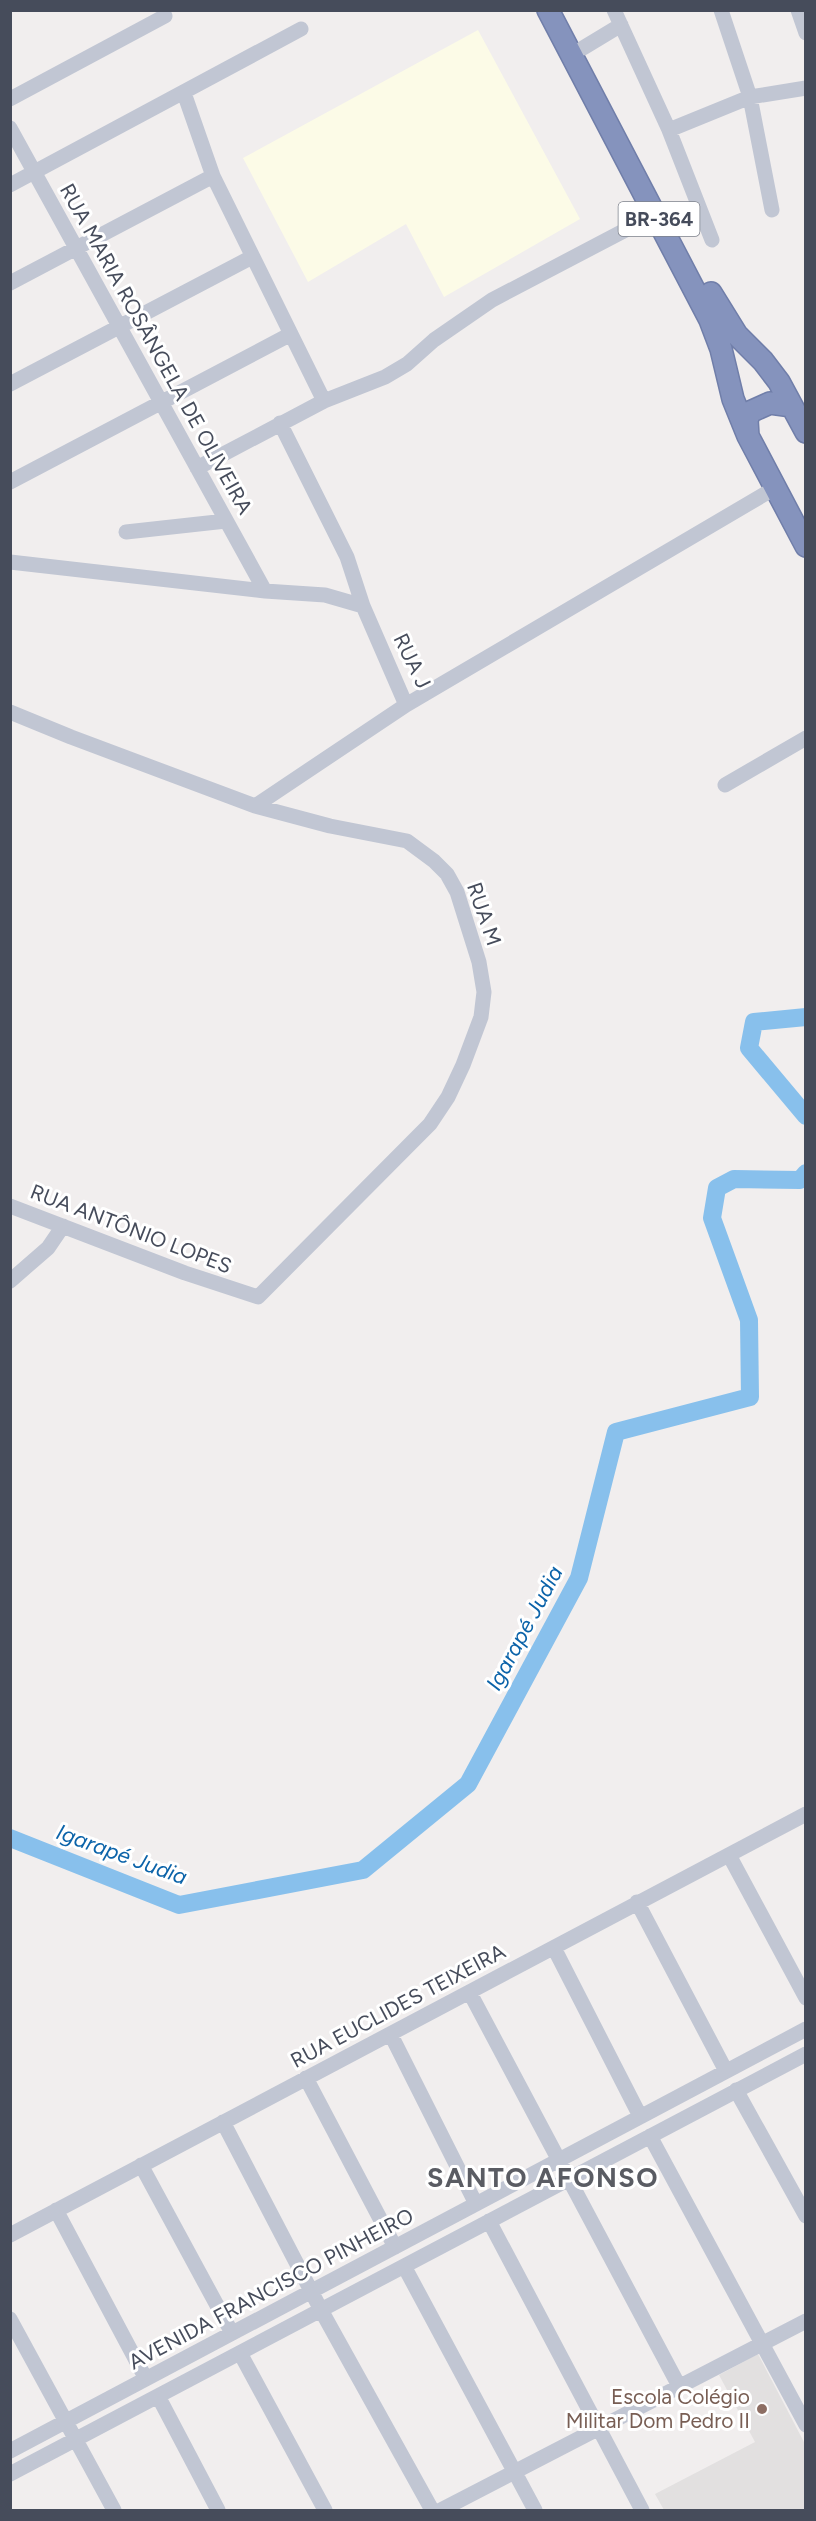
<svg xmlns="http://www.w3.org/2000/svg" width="816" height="2521" font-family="Figtree,sans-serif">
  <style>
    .commercial { fill: #fcfbe7 }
    .education { fill: #e2e0e0 }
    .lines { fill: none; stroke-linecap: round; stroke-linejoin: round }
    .river { stroke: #88c0ec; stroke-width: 18 }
    .highway-casing { stroke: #707ea9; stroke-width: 24 }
    .minor { stroke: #c1c6d3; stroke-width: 15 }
    .highway { stroke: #8593bd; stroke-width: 21 }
    .education-dot { fill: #8d6e63; stroke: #fff; stroke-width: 2 }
    .labels { text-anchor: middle; stroke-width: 6; stroke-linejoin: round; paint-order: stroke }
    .shield { fill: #fff; stroke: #7e828c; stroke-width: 1.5 }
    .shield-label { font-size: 20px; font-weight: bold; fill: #464c5b }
    .street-label { font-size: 21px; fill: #464c5b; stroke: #fff }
    .education-label { font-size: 21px; fill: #785e54; stroke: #fff; text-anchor: end }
    .water-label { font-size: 22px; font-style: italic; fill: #0b63a9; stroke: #fff }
    .district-label { font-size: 27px; font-weight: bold; letter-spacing: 1.5px; fill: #5a5c63; stroke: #fff }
  </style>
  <rect width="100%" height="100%" fill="#f1eeee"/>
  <path class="commercial" d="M478,30L580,219L444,297L406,224L308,282L243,158Z"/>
  <path class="education" d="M758,2354L805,2444V2510H664L655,2494L755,2442L719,2375Z"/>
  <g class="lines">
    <path class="river" d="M806,1017L754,1022L749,1048L806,1116
      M10,1838L179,1905L363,1870L468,1784L579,1578L616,1432L750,1397L749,1320L712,1218L717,1188L734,1179L800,1180L806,1173"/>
    <g class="highway-casing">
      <path id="highway" d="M548,10L710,320L721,349L733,399L748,436L806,546
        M711,293L737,335L763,361L779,382L806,432
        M748,436L747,420L750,412L770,403L792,406"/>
    </g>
    <path class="minor" d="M614,10L669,130L712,240
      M721,10L750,97L772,210
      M798,10L806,33
      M583,48L621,25
      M184,93L213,176L324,401
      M10,99L165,16
      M10,128L265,591
      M669,130L750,97L806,88
      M10,185L301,29
      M10,283L213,176
      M10,384L252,257
      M280,423L347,557L363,606L406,705L775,488
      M197,468L324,401L385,377L407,364L434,340L492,300L656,214
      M10,482L291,334
      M126,532L226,521
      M10,562L265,591L325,595L363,606
      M10,712L71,737L255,806L330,826L407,841L434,861L447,874L457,892L479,962L484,992L481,1017L463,1065L448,1097L430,1124L258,1297L185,1273L10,1206
      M725,785L806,738
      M255,806L406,705
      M10,1281L48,1248L63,1226
      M729,1855L806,1998
      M637,1902L726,2071
      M554,1948L640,2116
      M470,1993L679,2386
      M391,2035L476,2204
      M306,2078L395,2247
      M736,2090L806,2216
      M223,2122L321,2310L432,2510
      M650,2136L806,2425
      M141,2165L232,2333
      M56,2210L146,2379
      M489,2221L642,2510
      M10,2235L806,1814
      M404,2266L535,2510
      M10,2319L114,2510
      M240,2353L325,2510
      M158,2396L218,2510
      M10,2451L806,2029
      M10,2474L806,2054
      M441,2510L806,2321"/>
    <use href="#highway" class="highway"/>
  </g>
  <circle class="education-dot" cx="762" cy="2409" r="6"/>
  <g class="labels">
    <rect class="shield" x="618.5" y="202" width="81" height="34" rx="4.5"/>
    <g class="shield-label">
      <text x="659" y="226">BR-364</text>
    </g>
    <g class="street-label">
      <text transform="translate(156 349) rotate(61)" y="7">RUA MARIA ROSÂNGELA DE OLIVEIRA</text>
      <text transform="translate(412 661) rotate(64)" y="7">RUA J</text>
      <text transform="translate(484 914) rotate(71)" y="7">RUA M</text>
      <text transform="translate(131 1229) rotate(21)" y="7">RUA ANTÔNIO LOPES</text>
      <text transform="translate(398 2006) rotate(-28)" y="7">RUA EUCLIDES TEIXEIRA</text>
      <text transform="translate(271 2289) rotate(-28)" y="7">AVENIDA FRANCISCO PINHEIRO</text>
    </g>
    <g class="education-label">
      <text x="750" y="2404">Escola Colégio<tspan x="750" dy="24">Militar Dom Pedro II</tspan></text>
    </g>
    <g class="water-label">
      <text transform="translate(524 1628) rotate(-62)" y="8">Igarapé Judia</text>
      <text transform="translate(122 1854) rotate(20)" y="8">Igarapé Judia</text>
    </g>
    <g class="district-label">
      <text x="543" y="2187">SANTO AFONSO</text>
    </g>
  </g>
  <rect width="816" height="2521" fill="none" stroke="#464c5b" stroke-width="24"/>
</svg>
